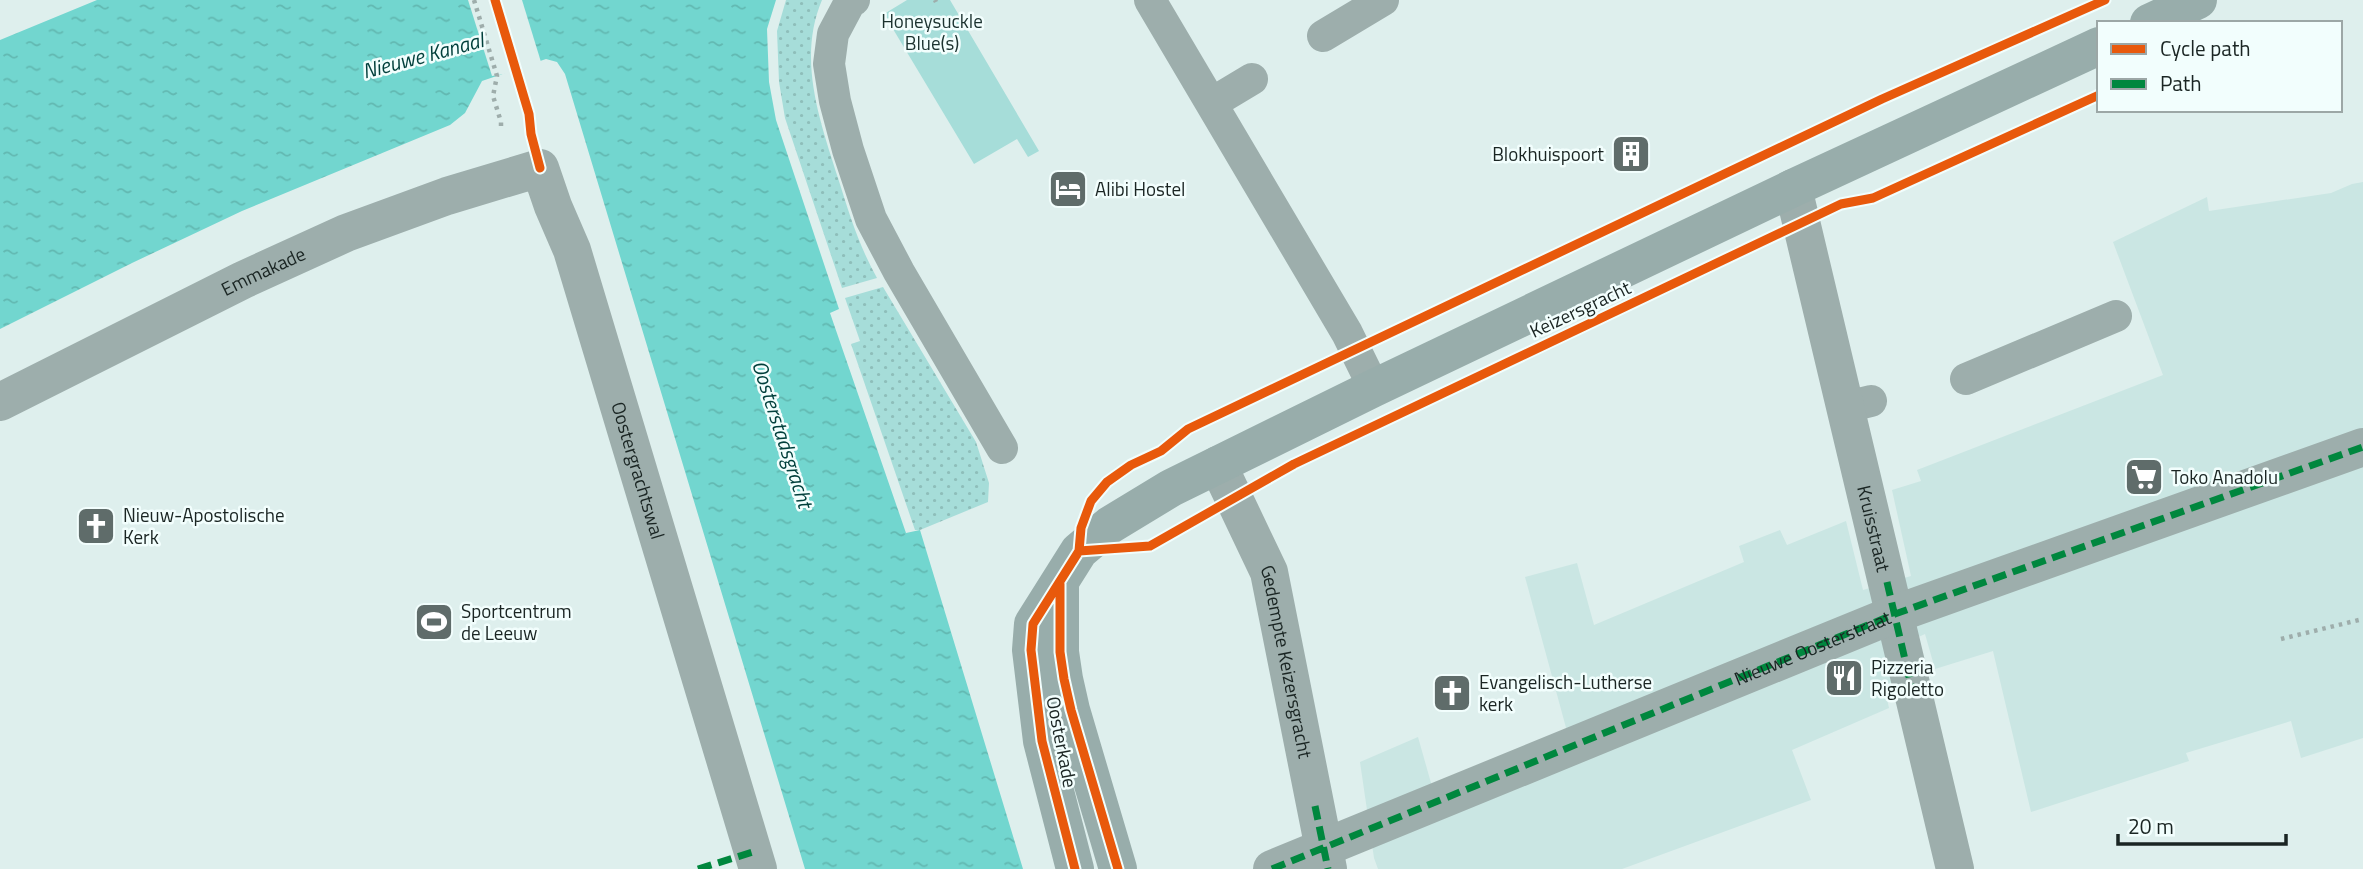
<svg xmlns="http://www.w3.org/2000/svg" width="2363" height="869" font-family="'Titillium Web',sans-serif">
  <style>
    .built { fill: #cae6e3 }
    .grass { fill: url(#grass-dots) }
    .green { fill: #a6ddd9 }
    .water { fill: url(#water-ripples) }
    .pier { fill: #deefed }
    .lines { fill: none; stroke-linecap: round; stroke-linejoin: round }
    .path { stroke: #9eadab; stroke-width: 4.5; stroke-dasharray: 3.5 5; stroke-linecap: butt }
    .lane { stroke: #9daeac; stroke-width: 32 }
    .street { stroke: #9daeac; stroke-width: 38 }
    .secondary { stroke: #98adab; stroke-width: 38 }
    .quiet { stroke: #00873e; stroke-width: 7; stroke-dasharray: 14 7; stroke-linecap: butt }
    .cycleway-casing { stroke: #f2fefd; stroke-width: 13 }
    .cycleway { stroke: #e8590c; stroke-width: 9 }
    .labels { text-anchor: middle; stroke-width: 5; stroke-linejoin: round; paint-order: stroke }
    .park-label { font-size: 19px; fill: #1b322f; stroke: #f2fefd }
    .poi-label { font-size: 19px; fill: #1a2523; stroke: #f2fefd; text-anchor: start }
    .street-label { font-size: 19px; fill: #1a2523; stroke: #f2fefd }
    .water-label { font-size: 21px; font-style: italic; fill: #003f3b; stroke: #f2fefd }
  </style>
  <defs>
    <pattern id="grass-dots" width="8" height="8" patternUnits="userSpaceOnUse" patternTransform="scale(1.75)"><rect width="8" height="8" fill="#a6ddd9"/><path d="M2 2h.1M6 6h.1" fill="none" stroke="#8ebeba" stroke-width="1.8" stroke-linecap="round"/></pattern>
    <pattern id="water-ripples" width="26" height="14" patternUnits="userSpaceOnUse" patternTransform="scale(1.75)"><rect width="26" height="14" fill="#72d6cf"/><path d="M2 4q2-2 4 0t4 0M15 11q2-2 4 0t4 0" fill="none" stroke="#62b8b1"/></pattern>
  </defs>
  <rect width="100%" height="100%" fill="#deefed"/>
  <path class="built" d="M2363,182V738L2301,758L2291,721L2186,753L2189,761L2031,812L1993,651L1935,669L1925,634L1886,652L1893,682L1884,685L1889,708L1792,750L1811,800L1622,869H1378L1374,858L1360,762L1418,737L1433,790L1568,735L1525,577L1577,563L1594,625L1744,562L1739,546L1780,530L1787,545L1846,521L1863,590L1911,576L1892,490L1921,481L1917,470L2163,375L2113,242L2207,197L2209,211L2331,193L2352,184Z"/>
  <path class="grass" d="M786,0H822C797,59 820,121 838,178C849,213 859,246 877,278L842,288L785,118L779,82L777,31Z
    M883,287L976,442L989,483L988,502L920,530H915L851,344L860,341L845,298Z"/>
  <path class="green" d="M907,0H950L1039,151L1028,157L1017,139L974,164L884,14Z"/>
  <path class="water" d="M97,0H776L767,29L769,82L776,120L839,309L830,313L906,533L920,530L1023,869H805L565,74L557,62L546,59L482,81L465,113L450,125L242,211L132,263L0,329V40Z"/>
  <path class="pier" d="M468,0H522L541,62L517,72L492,76Z"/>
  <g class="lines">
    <path class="path" d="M474,0L497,76L493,96L501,122V129
      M935,0L936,2
      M2281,639L2363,619"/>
    <path class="lane" d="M854,0L850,2L833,34L829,64L835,101L848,150L871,219L899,272L1002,448
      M1150,0L1347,333L1374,388
      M1323,36L1383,0
      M1212,103L1252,79
      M1966,379L2116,316
      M1846,407L1871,401"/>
    <g class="street">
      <path id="s1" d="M1793,188L1955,869"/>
      <path id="s2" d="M0,402L243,280L346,233L447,196L540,168L553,206L572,250L758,869"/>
      <path id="s3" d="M1218,465L1269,572L1328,869"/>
      <path id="s4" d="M1272,869L1895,614L2363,447"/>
    </g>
    <path class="secondary" d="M2149,23L2198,0
      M1060,584V652L1064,679L1071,710L1118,869
      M1075,869L1042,741L1031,650L1033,624L1079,551L1110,525L1171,488L1374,388L1793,188L2099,46"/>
    <path class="quiet" d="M1887,582L1913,694
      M1315,806L1328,869
      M698,869L753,852
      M1272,869L1895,614L2363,447"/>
    <g class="cycleway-casing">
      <path id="cycleway" d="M495,0L529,114L531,134L540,168
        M1079,551L1150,546L1294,464L1841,204L1873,198L2099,95
        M1060,584V652L1064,679L1071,710L1118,869
        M1075,869L1042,741L1031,650L1033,624L1079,551L1081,528L1091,501L1107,482L1131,465L1161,451L1188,429L1882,99L2105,0"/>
    </g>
    <use href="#cycleway" class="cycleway"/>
  </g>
  <defs>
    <g id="building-square" transform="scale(2.0125)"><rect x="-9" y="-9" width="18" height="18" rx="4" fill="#5f6c6a" stroke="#f2fefd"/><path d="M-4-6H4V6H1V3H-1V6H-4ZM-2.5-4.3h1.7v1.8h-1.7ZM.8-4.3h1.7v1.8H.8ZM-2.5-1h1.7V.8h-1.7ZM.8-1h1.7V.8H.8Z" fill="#fff"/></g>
    <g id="hotel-square" transform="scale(2.0125)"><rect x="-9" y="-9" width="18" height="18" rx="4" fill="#5f6c6a" stroke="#f2fefd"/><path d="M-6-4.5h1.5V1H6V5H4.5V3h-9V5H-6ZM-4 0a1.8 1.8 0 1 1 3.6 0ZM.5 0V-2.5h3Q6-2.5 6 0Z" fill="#fff"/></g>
    <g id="supermarket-square" transform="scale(2.0125)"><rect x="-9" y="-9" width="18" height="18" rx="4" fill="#5f6c6a" stroke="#f2fefd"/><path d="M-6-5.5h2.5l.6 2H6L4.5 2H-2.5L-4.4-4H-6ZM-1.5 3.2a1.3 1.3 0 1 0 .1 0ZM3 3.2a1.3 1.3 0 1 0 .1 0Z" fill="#fff"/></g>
    <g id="church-square" transform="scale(2.0125)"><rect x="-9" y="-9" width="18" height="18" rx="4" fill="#5f6c6a" stroke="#f2fefd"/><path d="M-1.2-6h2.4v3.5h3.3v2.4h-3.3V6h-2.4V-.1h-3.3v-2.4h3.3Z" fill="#fff"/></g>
    <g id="stadium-square" transform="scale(2.0125)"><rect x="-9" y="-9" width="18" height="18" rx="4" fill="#5f6c6a" stroke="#f2fefd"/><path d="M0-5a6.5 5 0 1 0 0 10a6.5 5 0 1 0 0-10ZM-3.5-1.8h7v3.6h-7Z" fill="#fff"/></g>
    <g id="restaurant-square" transform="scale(2.0125)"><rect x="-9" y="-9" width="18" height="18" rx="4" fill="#5f6c6a" stroke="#f2fefd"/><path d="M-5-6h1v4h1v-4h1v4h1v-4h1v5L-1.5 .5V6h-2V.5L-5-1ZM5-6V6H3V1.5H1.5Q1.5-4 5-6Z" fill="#fff"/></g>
  </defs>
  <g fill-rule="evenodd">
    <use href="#building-square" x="1631" y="154"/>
    <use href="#hotel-square" x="1068" y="189"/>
    <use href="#supermarket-square" x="2144" y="477"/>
    <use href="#church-square" x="96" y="526"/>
    <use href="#stadium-square" x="434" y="622"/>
    <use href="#restaurant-square" x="1844" y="678"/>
    <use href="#church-square" x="1452" y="693"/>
  </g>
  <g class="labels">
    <g class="park-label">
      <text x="932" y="28">Honeysuckle<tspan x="932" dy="22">Blue(s)</tspan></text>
    </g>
    <g class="poi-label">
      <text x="1604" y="161" text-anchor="end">Blokhuispoort</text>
      <text x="1095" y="196">Alibi Hostel</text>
      <text x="2171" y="484">Toko Anadolu</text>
      <text x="123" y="522">Nieuw-Apostolische<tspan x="123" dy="22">Kerk</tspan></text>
      <text x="461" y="618">Sportcentrum<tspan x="461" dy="22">de Leeuw</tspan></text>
      <text x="1871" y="674">Pizzeria<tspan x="1871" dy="22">Rigoletto</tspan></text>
      <text x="1479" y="689">Evangelisch-Lutherse<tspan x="1479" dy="22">kerk</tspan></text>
    </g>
    <g class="street-label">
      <text dy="7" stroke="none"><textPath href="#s2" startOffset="294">Emmakade</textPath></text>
      <text transform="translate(1580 309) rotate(-25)" y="7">Keizersgracht</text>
      <text dy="7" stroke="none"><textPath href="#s2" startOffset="908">Oostergrachtswal</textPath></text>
      <text dy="7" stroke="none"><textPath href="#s1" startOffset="350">Kruisstraat</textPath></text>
      <text dy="7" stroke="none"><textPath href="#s4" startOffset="584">Nieuwe Oosterstraat</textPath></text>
      <text dy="7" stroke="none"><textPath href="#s3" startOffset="210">Gedempte Keizersgracht</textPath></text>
      <text transform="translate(1062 742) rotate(79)" y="7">Oosterkade</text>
    </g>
    <g class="water-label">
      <text transform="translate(423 56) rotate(-15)" y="7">Nieuwe Kanaal</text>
      <text transform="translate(782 434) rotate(72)" y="7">Oosterstadsgracht</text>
    </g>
  </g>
  <rect x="2097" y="21" width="245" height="91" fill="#f2fefd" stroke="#9ca7a6" stroke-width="2"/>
  <rect x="2111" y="44" width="35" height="10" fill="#e8590c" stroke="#9ca7a6" stroke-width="2"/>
  <text x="2160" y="56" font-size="21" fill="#1a2523">Cycle path</text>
  <rect x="2111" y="79" width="35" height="10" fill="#00873e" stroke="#9ca7a6" stroke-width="2"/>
  <text x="2160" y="91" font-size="21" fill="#1a2523">Path</text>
  <path d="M2118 834v10h168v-10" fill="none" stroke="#1a2523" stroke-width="3.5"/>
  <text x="2128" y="834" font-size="21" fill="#1a2523" stroke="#f2fefd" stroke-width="5" paint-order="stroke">20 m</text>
</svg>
